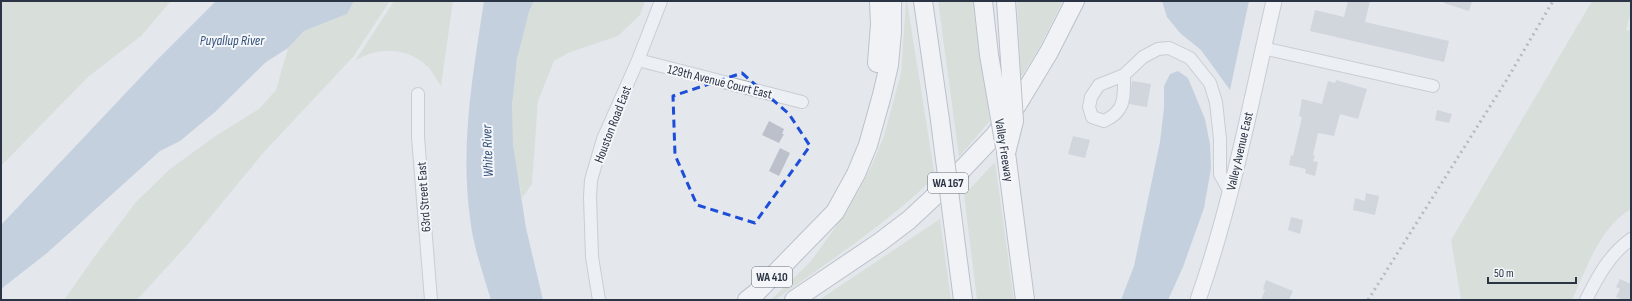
<svg xmlns="http://www.w3.org/2000/svg" width="1632" height="301" font-family="'Sofia Sans Condensed',sans-serif">
  <style>
    .green { fill: #c9d6c5 }
    .water { fill: #9fb4cc }
    .building { fill: #bbc0ca }
    .lines { fill: none; stroke-linecap: round; stroke-linejoin: round }
    .minor-casing { stroke: #a9aeb7; stroke-width: 14 }
    .major-casing { stroke: #a3abb8; stroke-width: 17 }
    .highway-casing { stroke: #8b94a3; stroke-width: 20 }
    .minor { stroke: #f7f8fa; stroke-width: 12 }
    .major { stroke: #fff; stroke-width: 15 }
    .highway { stroke: #fff; stroke-width: 18 }
    .rail { stroke: #7d8696; stroke-width: 3; stroke-dasharray: 2 4; stroke-linecap: butt }
    .highway-bridge-casing { stroke: #8b94a3; stroke-width: 20; stroke-linecap: butt }
    .highway-bridge { stroke: #fff; stroke-width: 18 }
    .marked { fill: none; stroke: #1d4ed8; stroke-width: 3; stroke-dasharray: 8 5; stroke-linejoin: round }
    .labels { text-anchor: middle; stroke-width: 4; stroke-linejoin: round; paint-order: stroke }
    .shield { fill: #f4f6f9; stroke: #676e7b; stroke-width: 1 }
    .shield-label { font-size: 12px; font-weight: bold; fill: #2b3445 }
    .street-label { font-size: 13px; fill: #2b3445; stroke: #f4f6f9 }
    .water-label { font-size: 14px; font-style: italic; fill: #34527a; stroke: #f4f6f9 }
  </style>
  <rect width="100%" height="100%" fill="#e4e7ec"/>
  <path class="green" d="M1,1H171L141,36L88,77L1,166Z
    M354,1H390L353,57L264,152L188,244L137,300H64L95,256L136,202L170,169L214,137L259,109L276,90L288,48L304,31L347,14Z
    M394,1H453L441,86C436,80 433,71 427,66C407,47 378,46 355,61Z
    M534,1H645L640,15L618,36L568,53L554,61L538,101L532,184L522,198C519,180 515,162 513,144C509,105 517,36 534,1Z
    M906,1H907L935,177C886,224 830,261 775,300H771L811,261L834,229L858,192L872,165L884,136L901,73Z
    M938,1H974L990,121L959,157Z
    M1017,1H1063L1038,50L1021,77Z
    M1592,1H1631V11L1626,30L1631,31V209C1599,228 1587,268 1572,300H1461L1451,240Z
    M995,162L1014,300H977L964,195Z
    M940,219L951,300H819Z"/>
  <path class="water" d="M216,1H354L347,14L304,31L288,48L266,62L215,112L180,141L160,151L47,253L1,289V225L156,61Z
    M484,1H534L529,12L517,59L512,106L513,144L526,228L543,300H491C483,273 473,246 470,218C460,145 473,73 484,1Z
    M1162,1H1249L1230,90L1201,50L1180,33L1167,17Z
    M1178,71L1188,78L1205,119L1210,144L1211,168L1204,208L1183,267L1168,300H1121L1134,266L1160,142L1164,108V86L1170,74Z"/>
  <path class="building" d="M1348,1H1370L1365,22L1449,41L1444,62L1310,31L1315,10L1344,17Z
    M1444,1H1472L1469,11L1444,3Z
    M1336,80L1367,89L1358,119L1340,114L1334,136L1318,133L1313,155L1315,156L1313,161L1318,162L1315,176L1305,173L1306,169L1289,165L1291,155L1293,156L1302,117L1299,116L1302,99L1322,104L1328,81L1335,83Z
    M1132,81L1151,84L1147,107L1129,104Z
    M1437,110L1452,114L1449,123L1435,120Z
    M769,121L784,129L782,134H784L779,143L762,135Z
    M1073,136L1090,140L1085,158L1068,154Z
    M780,148L790,153L779,176L769,171Z
    M1366,193L1379,196L1375,215L1353,210L1355,198L1365,201Z
    M1291,217L1303,220L1300,234L1288,230Z
    M1620,279L1631,284V300H1623L1616,297L1620,289L1616,287Z
    M1266,280L1293,291L1289,300H1261L1265,290L1263,289Z"/>
  <g class="lines">
    <g class="minor-casing">
      <path id="minor" d="M1263,48L1433,86
        M638,60L802,102
        M1124,75C1124,97 1126,111 1104,121L1092,117L1089,107L1091,97L1099,85L1124,75L1143,57L1158,49L1169,48L1190,58L1210,83L1216,102L1220,139V174L1230,192
        M418,94V137L431,300
        M599,300L592,257L590,197L591,180L603,139L638,60L661,1
        M1586,300C1598,276 1609,255 1631,239"/>
    </g>
    <g class="major-casing">
      <path id="major" d="M1198,300C1232,203 1251,101 1274,1"/>
    </g>
    <g class="highway-casing">
      <path id="highway" d="M923,1L940,120
        M983,1L989,55
        M1006,1L1008,30
        M877,63L880,24L879,1
        M1006,153L1025,300
        M956,246L963,300
        M747,300L756,293L835,212L856,174L868,145L882,95L889,65L892,32V1
        M794,300L880,242L909,220L953,179L994,136L1017,105L1049,52L1075,1"/>
    </g>
    <use href="#minor" class="minor"/>
    <use href="#major" class="major"/>
    <use href="#highway" class="highway"/>
    <path class="rail" d="M1368,300L1506,81L1553,1"/>
    <g class="highway-bridge-casing">
      <path id="highway-bridge" d="M989,55L1005,147
        M940,120L956,246
        M1006,153L1014,121L1008,30"/>
    </g>
    <use href="#highway-bridge" class="highway-bridge"/>
  </g>
  <path d="M0 0H1632V301H0ZM742,73L789,114L810,146L755,223L697,205L675,155L673,96Z" fill="#e4e7ec" fill-opacity=".55" fill-rule="evenodd"/>
  <path class="marked" d="M742,73L789,114L810,146L755,223L697,205L675,155L673,96Z"/>
  <g class="labels">
    <g class="shield">
      <rect x="928" y="173" width="40" height="20" rx="3"/>
      <rect x="752" y="267" width="40" height="20" rx="3"/>
    </g>
    <g class="shield-label">
      <text x="948" y="187">WA 167</text>
      <text x="772" y="281">WA 410</text>
    </g>
    <g class="street-label">
      <text transform="translate(720 81) rotate(14)" y="5">129th Avenue Court East</text>
      <text transform="translate(612 124) rotate(-69)" y="5">Houston Road East</text>
      <text transform="translate(1005 150) rotate(81)" y="5">Valley Freeway</text>
      <text transform="translate(1239 151) rotate(-77)" y="5">Valley Avenue East</text>
      <text transform="translate(423 197) rotate(-94)" y="5">63rd Street East</text>
    </g>
    <g class="water-label">
      <text x="232" y="45">Puyallup River</text>
      <text transform="translate(487 151) rotate(-92)" y="5">White River</text>
    </g>
  </g>
  <rect width="1632" height="301" fill="none" stroke="#2b3445" stroke-width="4"/>
  <path d="M1488 277v6h88v-6" fill="none" stroke="#2b3445" stroke-width="2"/>
  <text x="1494" y="277" font-size="12" fill="#2b3445" stroke="#f4f6f9" stroke-width="3" paint-order="stroke">50 m</text>
</svg>
